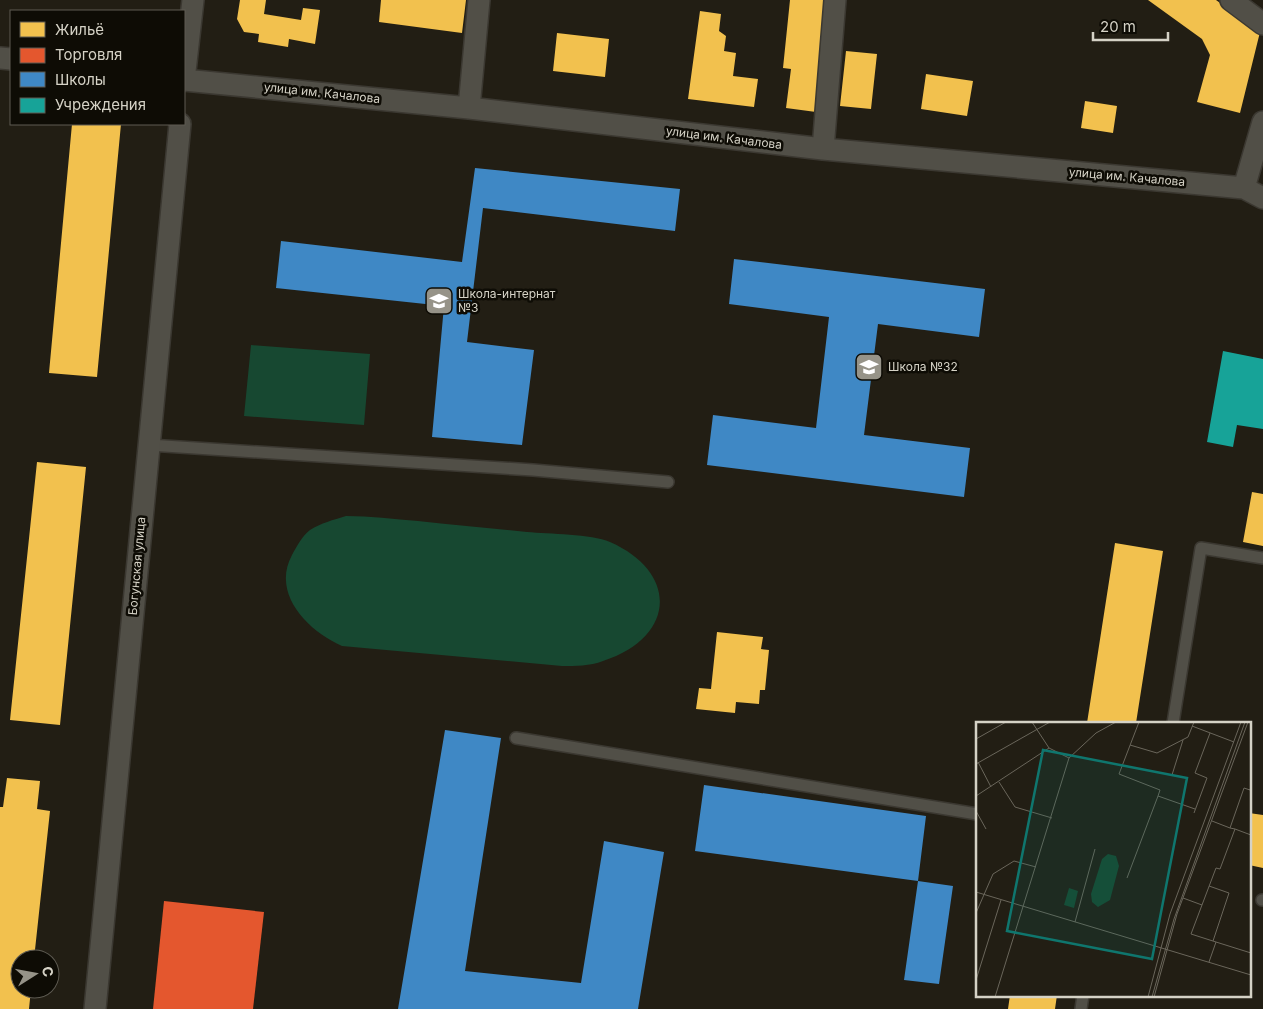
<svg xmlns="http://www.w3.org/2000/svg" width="1263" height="1009" font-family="Inter,sans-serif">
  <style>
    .green { fill: #174831 }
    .homes { fill: #f2c14e }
    .shops { fill: #e4572e }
    .schools { fill: #3f88c5 }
    .public { fill: #17a398 }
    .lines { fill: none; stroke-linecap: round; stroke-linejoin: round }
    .lane-casing { stroke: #3b3831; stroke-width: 14 }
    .street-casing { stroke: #3b3831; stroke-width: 24 }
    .lane { stroke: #514f47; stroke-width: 11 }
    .street { stroke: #514f47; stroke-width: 21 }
    .labels { text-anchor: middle; stroke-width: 5; stroke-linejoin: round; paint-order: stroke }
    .street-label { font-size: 12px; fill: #d5d2c6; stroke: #0e0c05 }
    .poi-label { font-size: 12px; fill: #d5d2c6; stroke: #0e0c05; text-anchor: start }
    .inset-road { fill: none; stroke: #6a665b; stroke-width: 1 }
    .view { fill: #0f766e; fill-opacity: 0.15; stroke: #0f766e; stroke-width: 2.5 }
    .inset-edge { fill: none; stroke: #d5d2c6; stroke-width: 2.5 }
  </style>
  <rect width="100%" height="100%" fill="#221e14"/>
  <path class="green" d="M251,345L370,354L364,425L244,416Z
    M346,516C370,516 394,519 418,521C454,525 491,528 527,532C549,534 591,534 610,542C680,573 675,638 603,661C590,666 575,666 562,666L342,646C308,631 271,594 292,555C297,546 302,536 310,530C321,523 333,520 346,516Z"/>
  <path class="homes" d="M240,0H266L264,14L301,20L303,8L320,10L315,44L289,39L288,47L258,42L259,34L244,32L237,19Z
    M381,0H466L462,33L379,22Z
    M790,0H828L816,112L786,108L791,69L783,68Z
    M1148,0H1216L1260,32L1240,113L1197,102L1210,55L1202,39Z
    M700,11L721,14L719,31L726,36L724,51L736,53L733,76L758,79L754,107L688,99Z
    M557,33L609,39L605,77L553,71Z
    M846,51L877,54L871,109L840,106Z
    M926,74L973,81L967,116L921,109Z
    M1085,101L1117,106L1113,133L1081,128Z
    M72,124H121L97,377L49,373Z
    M37,462L86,467L60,725L10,720Z
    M1252,492L1263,494V546L1243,542Z
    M1115,543L1163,551L1136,723H1087Z
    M717,632L763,637L761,649L769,650L765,690H760L759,704L736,702L735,713L696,709L699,688L711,689Z
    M7,778L40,781L37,809L50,811L34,959H20V989H31L29,1009H0V807H3Z
    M1249,813L1263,815V868L1249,865Z
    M1010,995H1057L1055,1009H1008Z"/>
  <path class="shops" d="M164,901L264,912L253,1009H153Z"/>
  <path class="schools" d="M475,168L680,189L675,231L483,208L467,342L534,350L522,445L432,437L444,306L276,288L281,241L462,262Z
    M734,259L985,289L979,337L878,324L864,435L970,448L964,497L707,465L713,415L816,428L829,317L729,304Z
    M445,730L501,738L465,971L581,983L604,841L664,852L638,1009H398Z
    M704,785L926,816L918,881L695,851Z
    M918,881L953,886L939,984L904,980Z"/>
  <path class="public" d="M1223,351L1263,359V429L1237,425L1233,447L1207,442Z"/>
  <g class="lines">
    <g class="lane-casing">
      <path id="lane" d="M149,445L533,470L668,482
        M1173,723L1201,548L1263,558
        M516,738L977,814
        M1262,900H1263
        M1081,1009L1083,995"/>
    </g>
    <g class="street-casing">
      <path id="street" d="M1231,0L1263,24
        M0,58L11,59
        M184,80L469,108L823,149L1244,188L1263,198
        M184,80L193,0
        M469,108L479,0
        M823,149L835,0
        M1244,188L1263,122
        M95,1009L180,124"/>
    </g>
    <use href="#lane" class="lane"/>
    <use href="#street" class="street"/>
  </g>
  <defs>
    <g id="school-square" transform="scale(1.4375)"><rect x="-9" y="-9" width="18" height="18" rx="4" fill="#969388" stroke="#0e0c05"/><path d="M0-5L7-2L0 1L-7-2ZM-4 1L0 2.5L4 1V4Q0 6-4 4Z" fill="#fff"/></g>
  </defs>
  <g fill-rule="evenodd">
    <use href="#school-square" x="439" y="301"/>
    <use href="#school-square" x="869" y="367"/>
  </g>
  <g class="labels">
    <g class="street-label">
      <text transform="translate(322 93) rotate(6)" y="4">улица им. Качалова</text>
      <text transform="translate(724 138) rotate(7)" y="4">улица им. Качалова</text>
      <text transform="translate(1127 177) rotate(5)" y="4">улица им. Качалова</text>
      <text transform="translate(137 566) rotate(-85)" y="4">Богунская улица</text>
    </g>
    <g class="poi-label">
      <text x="458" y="298">Школа-интернат<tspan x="458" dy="14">№3</tspan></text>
      <text x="888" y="371">Школа №32</text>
    </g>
  </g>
  <g transform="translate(976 722)">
    <rect width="275" height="275" fill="#221e14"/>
    <path d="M132,132L140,134L143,144L134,178L122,185L116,180L115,172L126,137ZM93,166L102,169L98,186L88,183Z" fill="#174831"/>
    <path class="inset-road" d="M56,0L73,26L93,36M163,0L143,52L184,68L182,74L219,87M216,4L258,20M0,17L30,0M154,23L181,31L212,15L218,0M2,40L15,65M0,42L74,0M196,53L207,18M23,60L39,85L76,96M0,74L73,26M0,89L10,107M218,91L231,56L219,51L234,11M236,99L254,106M259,107L275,113M151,156L182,74M233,164L253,171L237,219M0,170L275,253M207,176L226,183M0,191L17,152L38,139L60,145M99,200L119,127M240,220L275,231M233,240L240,220L215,212L240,146L244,147L259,107L254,106L268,66L274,68L275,65M0,258L25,178M19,275L93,36L120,11L140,0M172,275L194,192L265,0M176,275L198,197L269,0M178,275L201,192L272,0"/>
    <path class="view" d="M67,28L211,56L176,237L31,209Z"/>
    <rect width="275" height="275" class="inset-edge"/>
  </g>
  <rect x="10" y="10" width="175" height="115" fill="#0e0c05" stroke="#5e5b52"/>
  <rect x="20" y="22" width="25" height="15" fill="#f2c14e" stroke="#5e5b52"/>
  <text x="55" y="35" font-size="15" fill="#d5d2c6">Жильё</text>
  <rect x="20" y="48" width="25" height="15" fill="#e4572e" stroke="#5e5b52"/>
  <text x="55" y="60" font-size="15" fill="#d5d2c6">Торговля</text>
  <rect x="20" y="72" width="25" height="15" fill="#3f88c5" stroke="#5e5b52"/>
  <text x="55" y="85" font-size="15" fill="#d5d2c6">Школы</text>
  <rect x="20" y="98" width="25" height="15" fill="#17a398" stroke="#5e5b52"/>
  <text x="55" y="110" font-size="15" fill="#d5d2c6">Учреждения</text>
  <g transform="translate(35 974) rotate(79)"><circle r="24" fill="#0e0c05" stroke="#5e5b52"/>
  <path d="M0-4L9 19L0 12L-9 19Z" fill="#969388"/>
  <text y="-8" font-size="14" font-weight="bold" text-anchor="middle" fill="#d5d2c6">С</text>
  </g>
  <path d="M1093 32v8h75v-8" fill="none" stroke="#d5d2c6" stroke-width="2.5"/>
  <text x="1100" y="32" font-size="15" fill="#d5d2c6" stroke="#0e0c05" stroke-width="4" paint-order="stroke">20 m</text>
</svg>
